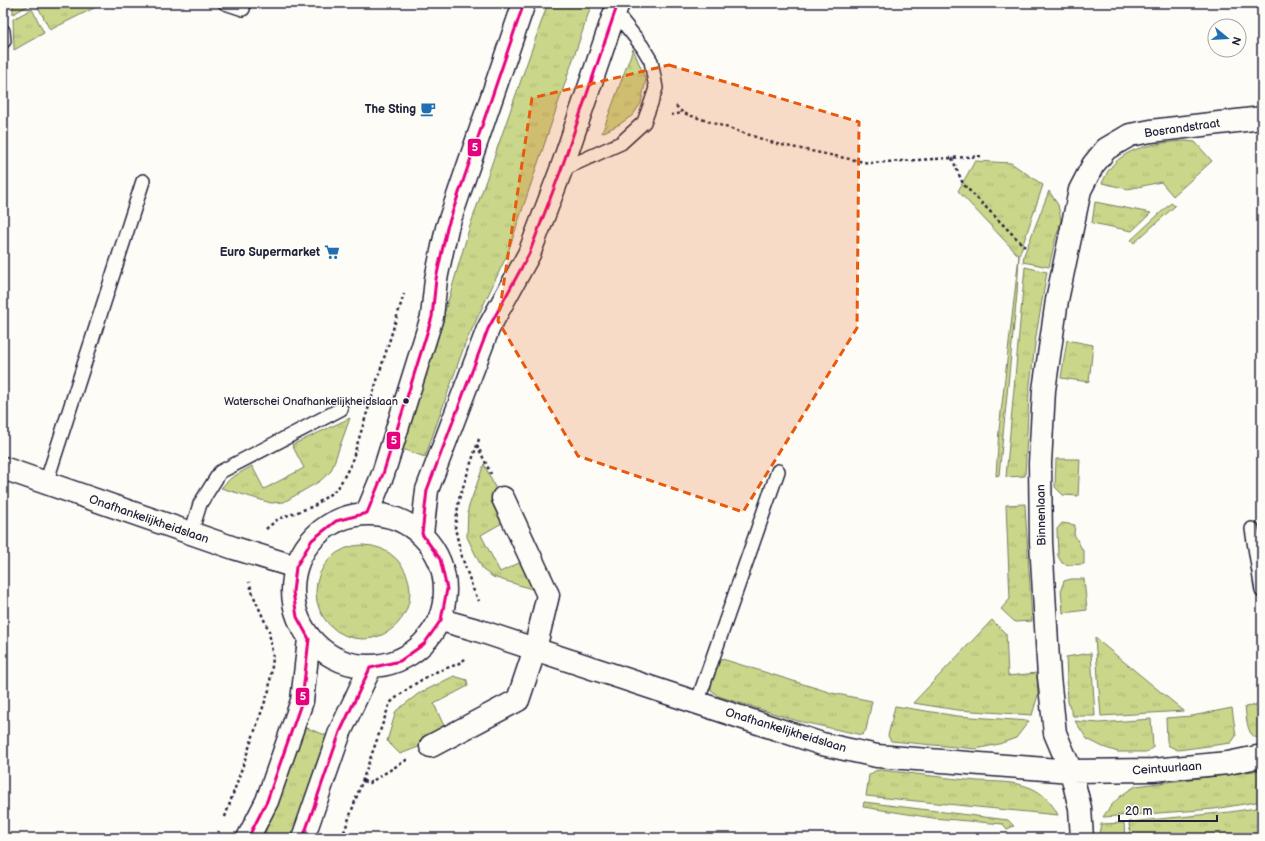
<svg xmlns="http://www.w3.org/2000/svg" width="1265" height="841" font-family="'Balsamiq Sans',sans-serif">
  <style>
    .grass { fill: url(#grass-tufts); stroke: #767c62 }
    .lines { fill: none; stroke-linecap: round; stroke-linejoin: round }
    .service-casing { stroke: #22223b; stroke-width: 16 }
    .minor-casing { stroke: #22223b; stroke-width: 25 }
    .secondary-casing { stroke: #22223b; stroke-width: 25 }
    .path { stroke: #22223b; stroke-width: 2.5; stroke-dasharray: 3 3; stroke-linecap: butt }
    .service { stroke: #fdfcf7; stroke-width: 13 }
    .minor { stroke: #fdfcf7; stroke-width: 22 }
    .secondary { stroke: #fdfcf7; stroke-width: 22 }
    .bus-1-casing { stroke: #fdfcf7; stroke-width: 6 }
    .bus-1 { stroke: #e6007e; stroke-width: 3 }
    .marked { fill: #e8590c; fill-opacity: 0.2; stroke: #e8590c; stroke-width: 3; stroke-dasharray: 8 5; stroke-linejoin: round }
    .bus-dot { fill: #22223b; stroke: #fdfcf7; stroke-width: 1.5 }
    .labels { text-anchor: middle; stroke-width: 3; stroke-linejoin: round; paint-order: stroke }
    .bus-label { font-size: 11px; fill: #22223b; stroke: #fdfcf7; text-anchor: end }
    .poi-label { font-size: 12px; font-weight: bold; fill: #22223b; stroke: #fdfcf7; text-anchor: end }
    .street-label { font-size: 12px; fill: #22223b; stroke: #fdfcf7 }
    .line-badge { stroke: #fdfcf7; stroke-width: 1.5 }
    .badge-label { font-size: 11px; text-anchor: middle; font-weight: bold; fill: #fff }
  </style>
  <defs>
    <pattern id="grass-tufts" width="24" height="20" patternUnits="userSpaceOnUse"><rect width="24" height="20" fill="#cad68a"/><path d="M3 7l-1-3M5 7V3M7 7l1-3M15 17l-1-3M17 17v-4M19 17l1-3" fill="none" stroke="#adb778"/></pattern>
  </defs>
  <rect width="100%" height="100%" fill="#fdfcf7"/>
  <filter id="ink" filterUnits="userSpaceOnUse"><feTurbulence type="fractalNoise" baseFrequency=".025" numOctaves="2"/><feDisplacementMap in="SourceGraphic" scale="8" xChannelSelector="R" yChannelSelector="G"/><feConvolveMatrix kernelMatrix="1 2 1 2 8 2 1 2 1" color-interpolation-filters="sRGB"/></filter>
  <g filter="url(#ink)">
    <path class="grass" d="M13,3H33L13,14Z
      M45,3H98L100,5L50,30L38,7Z
      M548,3H592L507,255L465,344L425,457L399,448L446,308L470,226Z
      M32,9L44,33L14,50L13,19Z
      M633,49L646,80L641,103L633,115L620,124L602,133Z
      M1185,141L1195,142L1212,161L1173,196L1161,182L1128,189L1102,183C1105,178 1107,171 1111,167C1129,145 1159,143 1185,141Z
      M975,161L1011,163L1043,185L1019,256L1017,294L999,475L996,476L999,430L1019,256L958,191Z
      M1049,191L1058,205L1061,219L1060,226L1056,237L1049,267L1023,262L1024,255Z
      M1095,202L1151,213L1132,231L1092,223Z
      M1171,203L1175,206L1134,243L1131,240Z
      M1025,267L1047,272L1036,336L1029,393L1025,476L1006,477Z
      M1067,340L1093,345L1089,382L1061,378Z
      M350,418L331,471L320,481L284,502L271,503L221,488L231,478L252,466L264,489L304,468L292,445Z
      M1056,459H1080L1078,496L1063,495L1055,487Z
      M484,464L499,496L491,501L502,523L481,535L500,572L521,562L535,590L493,577L483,570L467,537L468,509Z
      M1025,504L1032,621L1015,622L1001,609L1010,599L1006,505Z
      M1062,523L1075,525L1074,534L1084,553V564L1069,565L1062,563L1058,556L1057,529Z
      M316 592a47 47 0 1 1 94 0a47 47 0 1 1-94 0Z
      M1071,579H1084L1087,610L1063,613L1061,589L1064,581Z
      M992,620L1006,634L1008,676L1037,673L1038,695L1032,715L957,710L913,703Z
      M1095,638L1184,711L1101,716Z
      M1091,653L1095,716H1073L1068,702L1066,657Z
      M719,658L832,693L872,701L866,730L862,735L798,721L718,696L711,690V682Z
      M454,676L467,680L468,686L434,704L444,726L421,739L424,745L400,754L387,741L396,711L418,694Z
      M1262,704V738C1246,740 1247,718 1245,707Z
      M895,706L957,716L1029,721L1016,738L999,744L976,749L891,741L888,736Z
      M1232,708L1236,736L1231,743L1178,750L1169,746L1167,741L1166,718L1192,716Z
      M1151,719L1153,747L1147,752H1118L1103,747L1087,739L1075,721L1099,723Z
      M304,727L328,736L293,838H263Z
      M880,770C912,773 944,778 977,781C995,782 1014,781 1031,788C1043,793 1052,803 1058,815L866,796L869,775L875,771Z
      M1262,770V801L1214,809L1103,817C1113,802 1120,795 1136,786Z
      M864,802L1008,820L1014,826L1007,829L1003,824L933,818L863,807Z
      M1262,807V838H1130L1129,822L1230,812Z
      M1124,823L1125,838H1098L1101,824Z"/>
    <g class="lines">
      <g class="service-casing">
        <path id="service" d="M225,3L243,9
          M3,31L4,41
          M561,170L621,143L644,122L651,103L656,88L651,61L642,46L615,12
          M46,483L143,181
          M1252,529L1262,591
          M191,533L200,504L220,472L341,409
          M697,703L778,471"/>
      </g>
      <g class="minor-casing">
        <path id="minor" d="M3,468L234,548L296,567
          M441,620L477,630L822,744L877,756L1071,771L1153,770L1228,763L1262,756
          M431,746L518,700L535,649L548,595L503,498
          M1082,838L1080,808L1071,771L1055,733L1049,677L1041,542L1040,463L1044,390L1057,300L1080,190L1093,165L1106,149L1130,135L1151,131L1262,118"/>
      </g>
      <g class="secondary-casing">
        <path id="secondary" d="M367,513L383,474L432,317L436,279L447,228L524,3
          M293 590a76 76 0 1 1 152 0a76 76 0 1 1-152 0Z
          M422,534L427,490L488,329L529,254L561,170L618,3
          M248,838L267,801L302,701L309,639
          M303,838L340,732L370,668"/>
      </g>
      <path class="path" d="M676,106L683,113L777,144L869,163L983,156
        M671,115L682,113
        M952,158L963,184L1025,247
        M479,439L459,499L455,528L461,554L473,589L479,601
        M477,445L491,474
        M266,529L278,519L314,506L338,488L351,464L404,294
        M363,781L369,783L408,759
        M225,817L269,690L273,658L269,631L254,597L249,582
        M216,838L219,831
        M342,838L390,703C405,690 417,682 434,673C446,667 457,667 467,657"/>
      <use href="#service" class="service"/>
      <use href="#minor" class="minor"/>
      <use href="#secondary" class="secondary"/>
      <g class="bus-1-casing">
        <path id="bus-1" d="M248,838L267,801L302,701L309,639L297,617L293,592L296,567L312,540L336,521L367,513L383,474L432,317L436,279L447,228L524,3
          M303,838L340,732L370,668L400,661L424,644L441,620L447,589L440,559L422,534L427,490L488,329L529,254L561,170L618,3"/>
      </g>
      <use href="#bus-1" class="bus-1"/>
    </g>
  </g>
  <path class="marked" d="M669,65L859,122L857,328L743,512L578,456L498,321L532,98Z"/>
  <defs>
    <g id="cafe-bare" transform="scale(1.2)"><path d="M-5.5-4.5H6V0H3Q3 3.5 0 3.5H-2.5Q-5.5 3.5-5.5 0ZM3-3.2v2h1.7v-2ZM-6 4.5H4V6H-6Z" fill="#1f6fb2" stroke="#fdfcf7" stroke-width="2.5" paint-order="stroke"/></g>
    <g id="supermarket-bare" transform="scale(1.2)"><path d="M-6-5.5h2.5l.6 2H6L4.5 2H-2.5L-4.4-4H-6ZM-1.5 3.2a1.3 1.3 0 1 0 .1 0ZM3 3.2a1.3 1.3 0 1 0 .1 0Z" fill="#1f6fb2" stroke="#fdfcf7" stroke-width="2.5" paint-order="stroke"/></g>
  </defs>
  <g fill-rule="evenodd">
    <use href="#cafe-bare" x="428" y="109"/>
    <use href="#supermarket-bare" x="332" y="252"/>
  </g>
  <circle class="bus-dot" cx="406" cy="401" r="3.5"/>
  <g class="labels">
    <g class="bus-label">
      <text x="398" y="405">Waterschei Onafhankelijkheidslaan</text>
    </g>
    <g class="poi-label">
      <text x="416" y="113">The Sting</text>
      <text x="320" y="256">Euro Supermarket</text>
    </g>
    <g class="street-label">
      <text transform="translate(1182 128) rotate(-8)" y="4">Bosrandstraat</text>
      <text transform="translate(1041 515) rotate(-91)" y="4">Binnenlaan</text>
      <text transform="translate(149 519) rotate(19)" y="4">Onafhankelijkheidslaan</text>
      <text transform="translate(786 730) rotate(17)" y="4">Onafhankelijkheidslaan</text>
      <text transform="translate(1167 768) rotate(-4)" y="4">Ceintuurlaan</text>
    </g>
  </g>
  <g class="line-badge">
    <rect x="467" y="138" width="15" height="19" rx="4" fill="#e6007e"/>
    <rect x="386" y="431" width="15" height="19" rx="4" fill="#e6007e"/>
    <rect x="295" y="687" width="15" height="19" rx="4" fill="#e6007e"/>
  </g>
  <g class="badge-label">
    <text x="475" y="151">5</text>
    <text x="394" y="444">5</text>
    <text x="303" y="700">5</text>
  </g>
  <rect width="1265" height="841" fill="none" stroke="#fdfcf7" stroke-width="16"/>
  <rect x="8" y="8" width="1249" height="825" fill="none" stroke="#22223b" stroke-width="1.5" filter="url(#ink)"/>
  <g transform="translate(1227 38) rotate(108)"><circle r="19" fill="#fdfcf7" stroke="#a5a5ac"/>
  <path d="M0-3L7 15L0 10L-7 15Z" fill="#1f6fb2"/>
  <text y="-6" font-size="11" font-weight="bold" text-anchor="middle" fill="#22223b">N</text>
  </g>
  <path d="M1119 815v6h98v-6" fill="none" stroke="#22223b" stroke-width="2"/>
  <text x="1125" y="815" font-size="12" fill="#22223b" stroke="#fdfcf7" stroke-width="3" paint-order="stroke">20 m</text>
</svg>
